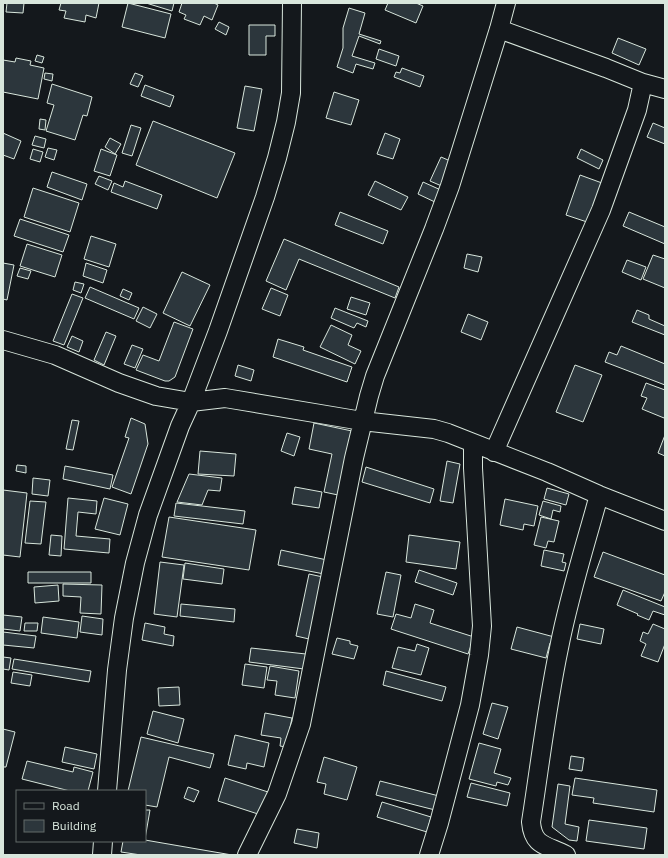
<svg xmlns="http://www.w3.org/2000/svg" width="668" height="858" font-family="'IBM Plex Sans',sans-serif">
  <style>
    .building { fill: #2c363c; stroke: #d8e6dc }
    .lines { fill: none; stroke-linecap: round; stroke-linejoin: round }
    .street-casing { stroke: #d8e6dc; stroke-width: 20 }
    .street { stroke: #14181c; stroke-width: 18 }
  </style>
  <rect width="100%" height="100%" fill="#14181c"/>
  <path class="building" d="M7,3H24L23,13L6,12Z
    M61,3H99L96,18L86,15L85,22L64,18L66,11L59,10Z
    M128,3L171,14L165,38L122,27Z
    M146,3H174L172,11Z
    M182,3H214L218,5L212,20L204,16L200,25L184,19L186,15L179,12Z
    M388,3H416L423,6L416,23L385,10Z
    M349,8L365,13L359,34L381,41L380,44L359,36L352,56L375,63L373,69L356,64L353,73L337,67L343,48V28Z
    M219,22L229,27L226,35L215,29Z
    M249,25H275V36H266V55H249Z
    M618,38L646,49L639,65L612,53Z
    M379,49L399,56L396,66L376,59Z
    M37,55L44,57L42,63L35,61Z
    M16,58L31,61L30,65L44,68L38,99L3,92V60L15,62Z
    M402,68L424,76L420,87L394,77L396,72L400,73Z
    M45,73L53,74L52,81L44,79Z
    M135,73L143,76L138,87L130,84Z
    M52,84L92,97L87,116L83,115L75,140L46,131L54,105L47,103Z
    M145,85L174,96L170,107L141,96Z
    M245,86L262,89L254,131L237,128Z
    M334,92L359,100L351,125L326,118Z
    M40,119L46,120L45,130L39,129Z
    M153,121L235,153L217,198L136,165Z
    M653,123L665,128V144L647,137Z
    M131,125L141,128L132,156L122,153Z
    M3,133L21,141L14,159L3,155Z
    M385,133L400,139L393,159L377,154Z
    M35,136L46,139L44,148L32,145Z
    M110,138L121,144L115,154L105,147Z
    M48,148L57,150L54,160L45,157Z
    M33,149L43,152L40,162L30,159Z
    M101,149L117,155L110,176L94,171Z
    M581,149L603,160L599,169L577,158Z
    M441,157L455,163L444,187L430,181Z
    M52,172L87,184L82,200L47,187Z
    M580,175L602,183L587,222L566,215Z
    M99,176L112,181L108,190L95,184Z
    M125,181L162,195L157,209L111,192L114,183L123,187Z
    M375,181L408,197L401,210L368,195Z
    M423,182L443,191L437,203L418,194Z
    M33,188L79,203L70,232L24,217Z
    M340,212L388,231L383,244L335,225Z
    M629,212L665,227V244L623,226Z
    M20,219L69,235L63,252L14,236Z
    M91,236L116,244L109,267L84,259Z
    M284,239L399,287L395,298L299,259L286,290L266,281Z
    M27,244L62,255L55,277L20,266Z
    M467,254L482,257L478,272L464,268Z
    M653,255L665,259V288L643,279Z
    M627,260L646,267L641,280L622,272Z
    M3,263L14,265L7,300L3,299Z
    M86,263L107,270L103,283L83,276Z
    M20,268L31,271L28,279L17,276Z
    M182,272L210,285L190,326L163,313Z
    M75,282L84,284L81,293L73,290Z
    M90,287L139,308L134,319L85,298Z
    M271,288L288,295L280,316L262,309Z
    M123,289L132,293L129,300L120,296Z
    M72,294L83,298L64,345L53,341Z
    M351,297L370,303L366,315L347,309Z
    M143,307L157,314L150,328L136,321Z
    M335,308L368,321L366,327L357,323L354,328L331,318Z
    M637,310L649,315V319L665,326V335L632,322Z
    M468,314L488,322L481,340L461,332Z
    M174,322L193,329L175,377L169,381H165L136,370L143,355L159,361Z
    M331,325L352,335L348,345L361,351L355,364L320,347Z
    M106,332L116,336L104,365L94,360Z
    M72,336L83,341L79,352L67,347Z
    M278,339L304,347L303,350L352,367L347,382L273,357Z
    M132,345L143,349L135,368L124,364Z
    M621,346L665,364V385L605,362L609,352L617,355Z
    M238,365L254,370L251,381L235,376Z
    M575,365L602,375L583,422L556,412Z
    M646,383L665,390V415L664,418L642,409L647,398L641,396Z
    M131,418L145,424L148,444L131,494L112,487L129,438L125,437Z
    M72,420L79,421L73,450L66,449Z
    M314,423L352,431L338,495L324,492L332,454L309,449Z
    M287,433L300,437L294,456L281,451Z
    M665,435V456L658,453Z
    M200,451L236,454L234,476L198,474Z
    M447,461L460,464L453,503L440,501Z
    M17,465L26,466V473L16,471Z
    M65,466L113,475L110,489L63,479Z
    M366,467L434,489L430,503L362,482Z
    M189,474L222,478L220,491L208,490L202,505L177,502Z
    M33,478L50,480L48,496L32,494Z
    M295,487L322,492L319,508L292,504Z
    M547,488L569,494L566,505L544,499Z
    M3,490L27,493L20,557L3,555Z
    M68,498L97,501L96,514L78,512L76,536L110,539L109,553L64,549Z
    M104,498L128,504L120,535L95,529Z
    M505,499L538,506L534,526L524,524L523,530L500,525Z
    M30,501L46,502L41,544L25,543Z
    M543,501L561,506L560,512L553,510L551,519L539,515Z
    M176,503L245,511L243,524L174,516Z
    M169,517L256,530L249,570L162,557Z
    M541,517L559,521L554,542L548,541L546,548L534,545Z
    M51,535L62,536L61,556L49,555Z
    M409,535L460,542L456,569L406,562Z
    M281,550L327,560L324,574L278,565Z
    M544,550L564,554L562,562L566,563L564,571L541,566Z
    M603,552L665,575V592L661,601L594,577Z
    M160,562L184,565L177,617L154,614Z
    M185,563L224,569L222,584L183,579Z
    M419,570L457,583L453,595L415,582Z
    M28,572H91V583H28Z
    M386,572L401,575L393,617L377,614Z
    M309,574L323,577L309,639L296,636Z
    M63,584L102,585L101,614L80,613L81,597L63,596Z
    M58,585L59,601L35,603L34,587Z
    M623,590L665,607V615L653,611L649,620L637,615L638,614L617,605Z
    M181,604L235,609L234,622L180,616Z
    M415,604L434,610L430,623L474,637L468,654L391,629L396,614L411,618Z
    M3,615L22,617L20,631L3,629Z
    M82,616L103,619L102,635L80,632Z
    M43,617L79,622L77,638L41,633Z
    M25,623H38L37,631H24Z
    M145,623L165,627L164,634L174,636L173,646L142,640Z
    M580,624L604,629L601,644L577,639Z
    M653,624L665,629V644L658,662L641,656L646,644L640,641L643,632L648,634Z
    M517,627L558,638L556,644L550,643L546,658L511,649Z
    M3,632L36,636L34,648L3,645Z
    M337,638L350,641V644L358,646L354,659L332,654Z
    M417,644L429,648L421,675L392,668L398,647L415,651Z
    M251,648L306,654L304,669L249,662Z
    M3,657L11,658L9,670L3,669Z
    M14,659L91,671L89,682L12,669Z
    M245,664L267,667L264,688L242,685Z
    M270,666L299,671L295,698L275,695L277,681L267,680Z
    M386,671L446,687L442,701L383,685Z
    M13,672L32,675L30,686L11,683Z
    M179,687L180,705L159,706L158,688Z
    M492,703L508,707L498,739L483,734Z
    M153,711L184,719L178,743L147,734Z
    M265,713L292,718L286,747L280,746L281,738L261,735Z
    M3,729L15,732L6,767H3Z
    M235,735L269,743L264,767L247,763L246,769L228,765Z
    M141,737L214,754L210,768L169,757L157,807L145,805V791H128Z
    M479,743L501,749L494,773L511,778L508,785L497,782L496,786L469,779Z
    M65,747L97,754L94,769L62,762Z
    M571,756L584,758L582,771L569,769Z
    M324,757L357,767L347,800L324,794L326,784L317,782Z
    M27,761L73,772L74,767L93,772L88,791H70L22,779Z
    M225,778L268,792L261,815L218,801Z
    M575,778L657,790L654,812L593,803L594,798L572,795Z
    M380,781L439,796L435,810L376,795Z
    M471,783L510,793L507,806L467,797Z
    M558,784L570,786L565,824L579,827L577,841L569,840L552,827Z
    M188,787L199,791L194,802L184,798Z
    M382,802L431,817L427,832L377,817Z
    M145,810H150L145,839Z
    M589,820L647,828L644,849L586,841Z
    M297,829L319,833L317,848L294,843Z
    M145,840L232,855H141L121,852L123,841Z"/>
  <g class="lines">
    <g class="street-casing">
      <path id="street" d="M643,83L665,89
        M3,340L55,355L119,383L156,396L191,402L225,398L362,421L434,429L448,433L547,472L599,495L665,521
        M494,452L601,210L637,110L643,83L606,68L499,29
        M107,791L117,670L124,618L135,563L148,515L180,426L191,402L218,331L265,197L277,158L286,122L291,93L292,3
        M102,855L103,841
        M247,855L277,794L301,724L354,458L369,396L375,376L434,229L450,186L499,29L506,3
        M429,855L439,823L470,705L479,655L482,626L473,468V443
        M566,855C547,845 533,847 531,822C540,764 547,705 559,648C569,596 585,546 599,495"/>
    </g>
    <use href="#street" class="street"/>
  </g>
  <rect width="668" height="858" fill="none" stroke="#d8e6dc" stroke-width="8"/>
  <rect x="16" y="790" width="130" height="52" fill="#14181c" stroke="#626a69"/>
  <rect x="24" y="803" width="20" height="6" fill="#14181c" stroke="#626a69"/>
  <text x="52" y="810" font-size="12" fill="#d8e6dc">Road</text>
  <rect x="24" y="820" width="20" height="12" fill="#2c363c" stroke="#626a69"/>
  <text x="52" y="830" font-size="12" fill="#d8e6dc">Building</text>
</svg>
